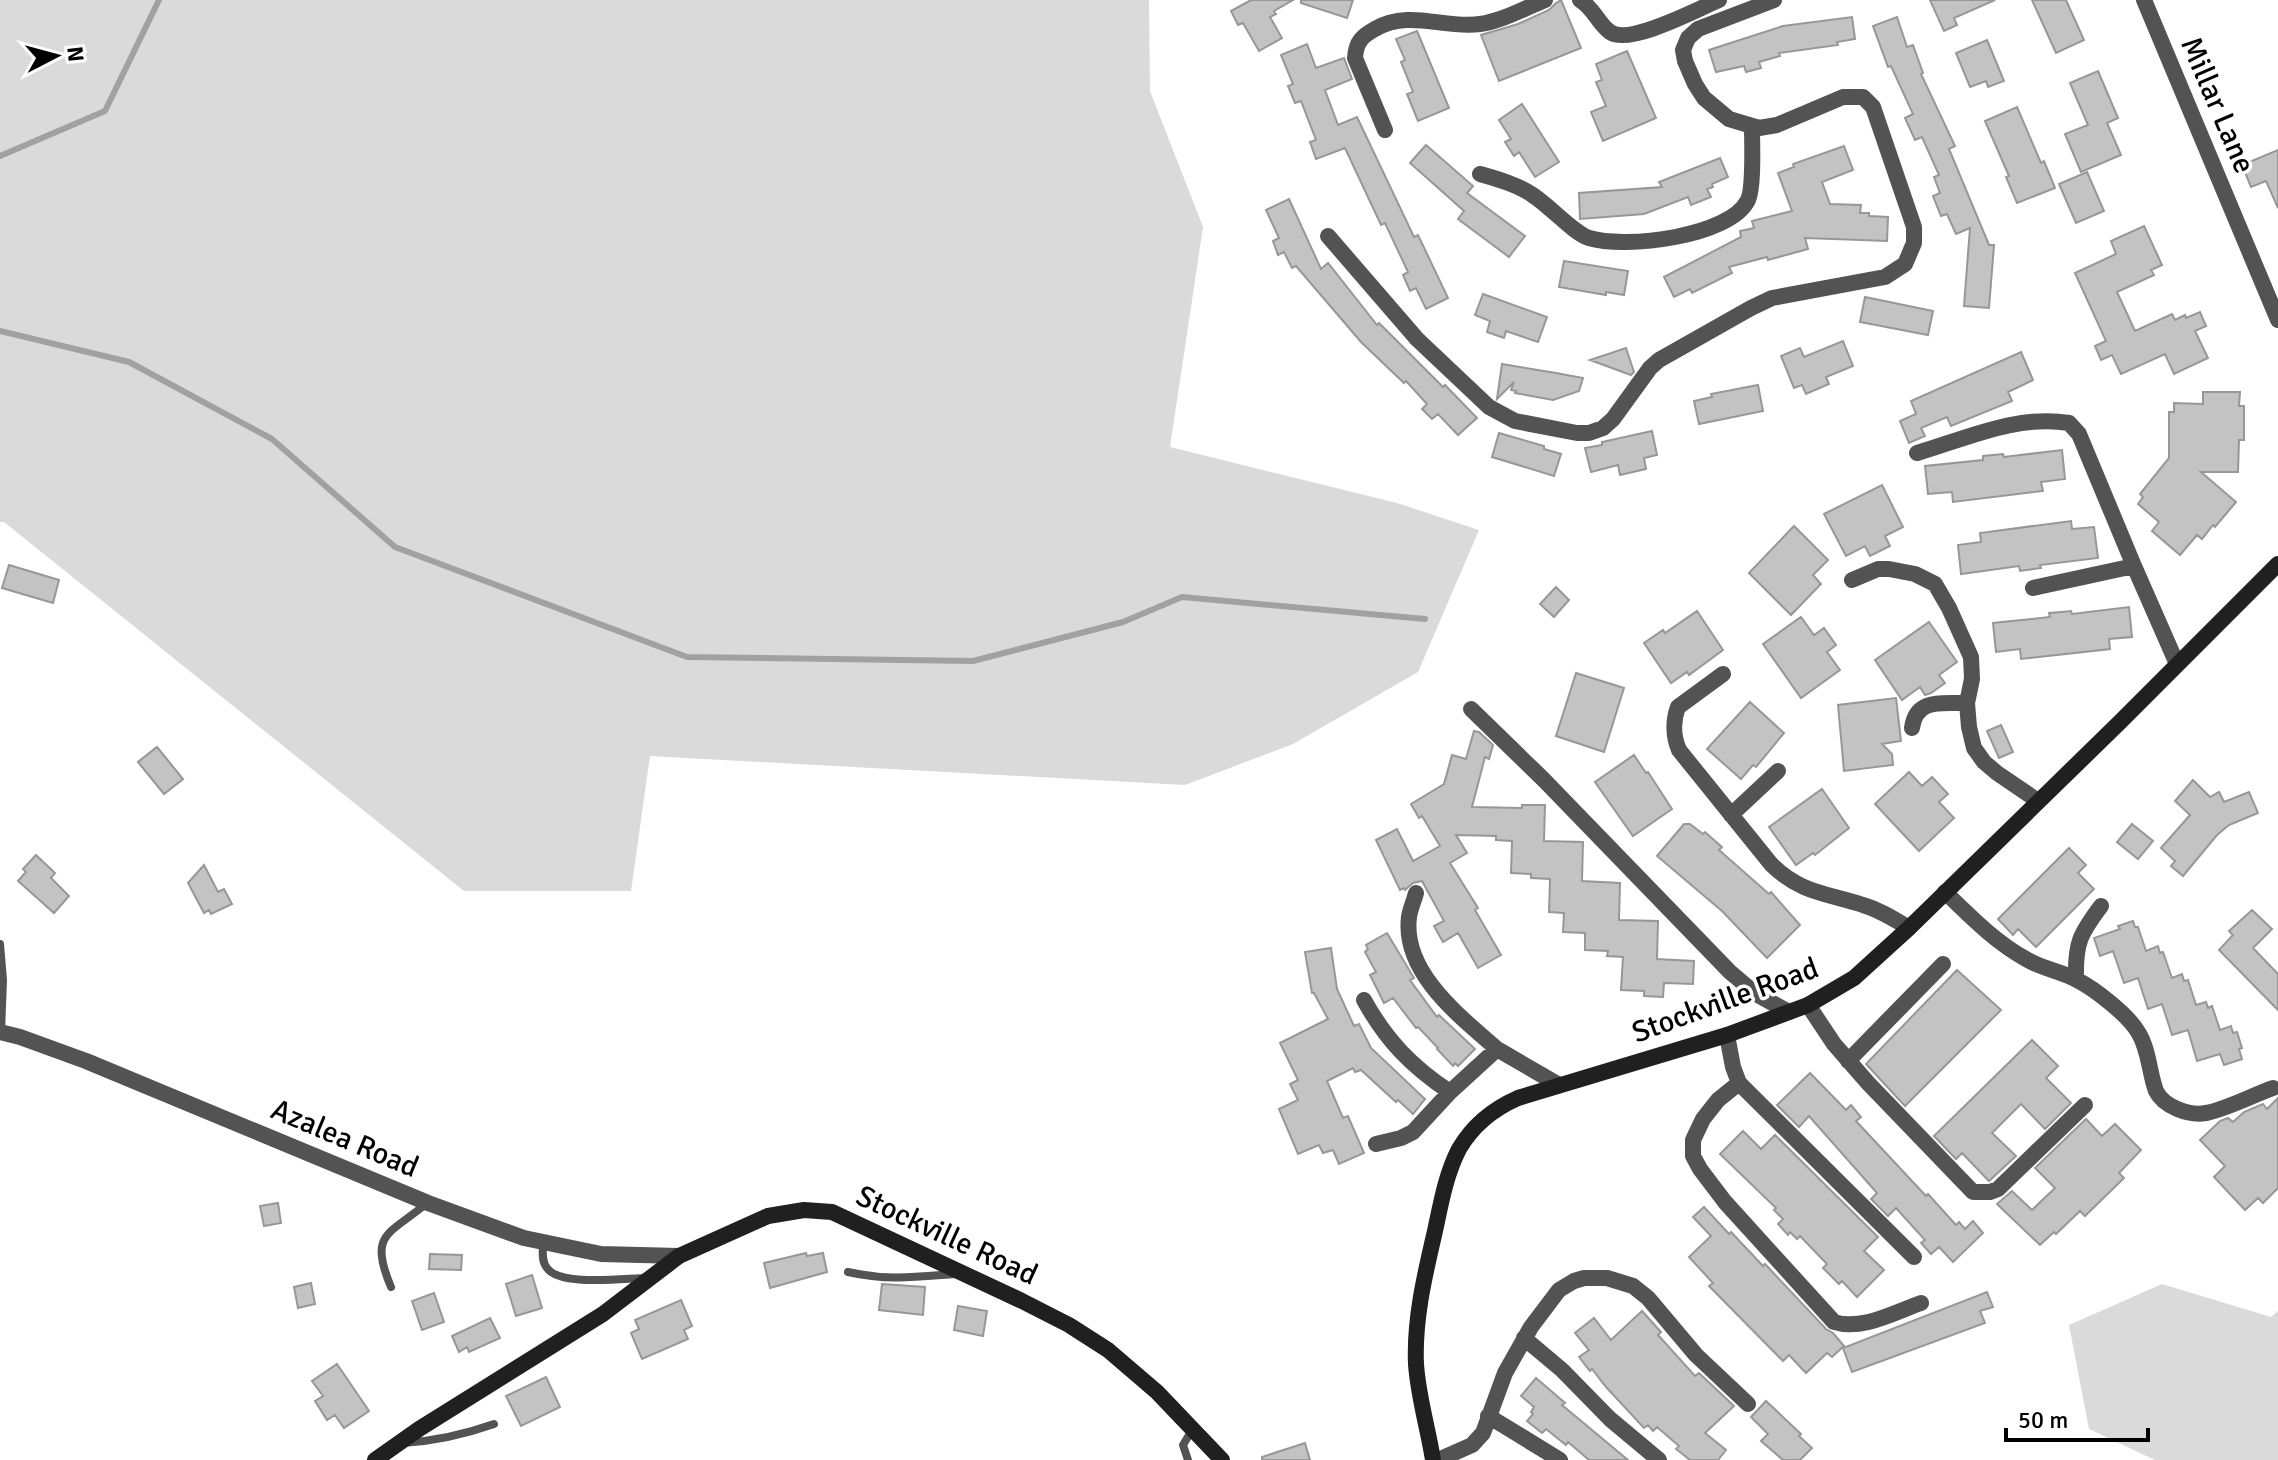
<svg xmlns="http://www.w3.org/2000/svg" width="2278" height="1460" font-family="Signika,sans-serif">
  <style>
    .green { fill: #dadada }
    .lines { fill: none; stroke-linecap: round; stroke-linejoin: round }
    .stream { stroke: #a1a1a1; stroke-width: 6 }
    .building { fill: #c3c3c3; stroke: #979797; stroke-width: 2 }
    .lane { stroke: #535353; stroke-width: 8 }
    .street { stroke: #535353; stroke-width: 16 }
    .secondary { stroke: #202020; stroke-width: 16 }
    .labels { text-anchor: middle; stroke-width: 7; stroke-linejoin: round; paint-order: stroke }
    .street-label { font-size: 30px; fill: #000; stroke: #fff }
  </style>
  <rect width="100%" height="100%" fill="#fff"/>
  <path class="green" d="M0,0H1149L1150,91L1203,227L1170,447L1397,503L1479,530L1418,672L1293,744L1185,785L650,756L631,891H464L4,522H0Z
    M2162,1284L2271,1317L2278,1311V1460H2155L2089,1429L2069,1325Z"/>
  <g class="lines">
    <path class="stream" d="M0,156L105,111L159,0
      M0,331L129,362L272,439L395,547L687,657L973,661L1123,622L1182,597L1425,619"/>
  </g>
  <path class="building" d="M1251,0H1293L1274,11L1276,14L1270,17L1282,38L1259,51L1243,23L1238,25L1231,11Z
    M1301,0H1353L1347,18L1301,3Z
    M1561,0L1581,48L1499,81L1481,35L1518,24L1549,10L1556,3Z
    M1930,0H1995L1954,18L1957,25L1944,31Z
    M2032,0H2066L2084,40L2056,53Z
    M1852,17L1855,39L1837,42L1838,45L1779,53L1780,56L1759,62L1761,68L1746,72L1744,66L1716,72L1709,50L1783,26Z
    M1897,17L1907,47L1913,45L1923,73L1921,74L1955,146L1949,149L1989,245H1994L1989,308L1964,306L1970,228L1956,234L1947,214L1941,216L1933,196L1940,193L1934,177L1939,175L1922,137L1915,140L1905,118L1913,114L1891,66L1888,67L1873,26Z
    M1417,31L1449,108L1418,121L1407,94L1413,92L1401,62L1405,60L1396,39Z
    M1987,40L2004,81L1988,87L1986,81L1970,87L1956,53Z
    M1307,44L1316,68L1344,58L1352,79L1325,90L1338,125L1357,117L1414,237L1418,235L1448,298L1426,309L1416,288L1410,291L1403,275L1408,272L1385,223L1381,225L1345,148L1316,159L1310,142L1316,140L1301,101L1295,103L1288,86L1293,84L1281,55Z
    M1627,51L1656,118L1603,141L1591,112L1606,106L1596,82L1602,80L1596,64Z
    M2098,71L2118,118L2107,123L2121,155L2081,172L2065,134L2088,125L2070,83Z
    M1522,104L1559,162L1535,177L1519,152L1514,156L1505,142L1511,139L1499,120Z
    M2017,107L2041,163L2044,161L2055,188L2017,203L2006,177L2009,176L1985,121Z
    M1426,145L1473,186L1467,193L1525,236L1509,257L1458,219L1464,211L1410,163Z
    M1844,146L1853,170L1822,182L1830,204L1861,205L1860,213H1869V216L1888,217L1887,241L1805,238L1808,249L1768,260L1767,257L1729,267L1732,273L1692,293L1690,289L1674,297L1664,277L1741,237L1740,231L1754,228L1752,221L1792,211L1778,173L1794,167L1793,164Z
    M2278,150V208L2266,181L2251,187L2242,165Z
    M1720,158L1728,177L1712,184L1713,187L1707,189L1711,197L1691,205L1688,197L1644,214L1580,219L1579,193L1662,187L1659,182Z
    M2087,172L2104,211L2076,223L2059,184Z
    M1289,199L1321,269L1328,263L1377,325L1379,323L1443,387L1445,385L1477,418L1458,435L1438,414L1432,419L1422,409L1427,404L1406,381L1404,383L1361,342L1296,266L1292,268L1284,252L1278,255L1273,241L1279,238L1266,210Z
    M2144,226L2162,265L2151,270L2154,275L2117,292L2135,331L2172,314L2175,320L2185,315L2186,318L2200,312L2206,326L2195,331L2208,358L2174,374L2165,354L2121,374L2112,355L2101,360L2095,346L2106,341L2075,273L2116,254L2111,241Z
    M1564,261L1628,271L1624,295L1606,292V295L1559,287Z
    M1483,294L1547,317L1538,342L1506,331L1504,338L1487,332L1490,321L1475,315Z
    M1865,297L1933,311L1928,335L1860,322Z
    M1843,341L1853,366L1826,377L1829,384L1806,394L1802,385L1794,388L1781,356L1800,348L1804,357Z
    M1626,348L1634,372L1631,375L1590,360Z
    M2021,352L2033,380L2008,392L2012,401L1951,426L1947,417L1921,428L1925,436L1909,443L1900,421L1916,414L1911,401Z
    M1502,364L1556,373L1583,378L1579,391L1553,400L1515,393L1516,391L1511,390L1514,382L1497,399Z
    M1758,385L1763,411L1699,424L1694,401L1712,397L1711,394Z
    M2203,392H2240L2239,406H2244V440H2239L2238,472H2201L2236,502L2215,527L2213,525L2202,539L2197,535L2180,555L2152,531L2159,522L2138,504L2143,497L2140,494L2169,458V412H2174V403L2203,404Z
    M1652,431L1657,455L1644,458L1646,469L1620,475L1618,465L1591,472L1585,448L1602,445V442Z
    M1499,433L1544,446V449L1561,454L1554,476L1492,457Z
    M2062,450L2065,479L2041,482L2043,491L1953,502L1952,492L1928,494L1925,466L1983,460V456L2003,454L2004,457Z
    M1882,485L1903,527L1885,536L1890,546L1870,556L1865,546L1846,556L1824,514Z
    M2071,521L2072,529L2094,527L2098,558L2040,565L2041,568L2020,571L2019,566L1961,574L1958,545L1981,542L1980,533Z
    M1794,526L1828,560L1813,575L1821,584L1791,615L1749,573Z
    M9,565L59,580L53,603L2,588Z
    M1556,587L1569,600L1554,617L1540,604Z
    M2129,607L2132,637L2109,639L2110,649L2021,659L2020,649L1996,652L1993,623L2050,617L2049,613L2061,612L2071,611L2072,614Z
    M1697,611L1723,650L1689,675L1687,672L1671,683L1644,643L1663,630L1665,633Z
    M1801,617L1814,635L1824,628L1836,645L1827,652L1840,670L1801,698L1763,644Z
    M1929,622L1957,662L1939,675L1945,683L1931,693L1925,695L1920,687L1902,700L1875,660Z
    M1576,673L1624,688L1604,752L1556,736Z
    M1896,698L1901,741L1882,744L1892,754L1893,765L1844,771L1838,705Z
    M1750,702L1784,733L1756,767L1753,765L1741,779L1707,749Z
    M2001,725L2013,752L1999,758L1987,731Z
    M1474,731L1479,732L1493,745L1489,759L1485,757L1472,807L1522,808V805H1545L1544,841L1583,842L1582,881L1620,883L1619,920L1658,921L1657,959L1694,961L1693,984L1664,983L1663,997L1644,996V991L1621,990L1623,957L1607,956L1608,951L1585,950V933L1563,932L1564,913L1549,912L1550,879L1531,878V874L1511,873L1512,841L1496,840V836L1456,835L1467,853L1450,863L1478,908L1475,910L1501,955L1478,968L1458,933L1443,942L1434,926L1444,921L1422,881L1413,883L1405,890L1404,888L1400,890L1376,840L1397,829L1413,861L1440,846L1422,816L1419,818L1411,804L1444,784L1452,755L1466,759Z
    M157,747L183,779L164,794L138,762Z
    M1634,755L1646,773L1648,772L1672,809L1633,836L1595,782Z
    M1909,772L1922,786L1932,777L1948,794L1939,802L1954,818L1919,851L1875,804Z
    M2193,780L2210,797L2219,792L2224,802L2249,792L2258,813L2229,825L2217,835L2183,876L2171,866L2175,861L2161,848L2190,815L2175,801Z
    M1822,789L1849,828L1815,855L1813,853L1796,865L1769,827Z
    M1684,824H1690L1703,834L1705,832L1722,847L1719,850L1769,894L1771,892L1800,925L1767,958L1722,911L1657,856Z
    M2132,824L2153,841L2138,859L2117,842Z
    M2069,848L2086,865L2078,873L2094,889L2036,947L2018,929L2013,935L1998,919Z
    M36,855L55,873L51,878L69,896L54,913L18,881L26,872L23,869Z
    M204,865L218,892L224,889L232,904L211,914L209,910L204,913L188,883Z
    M2252,910L2272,929L2253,948L2278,974V1010L2219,950L2233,935L2229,931Z
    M2133,921L2135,927H2138L2146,951L2158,946L2160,953L2163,952L2172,978L2182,974L2184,981L2188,980L2196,1005L2206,1002L2208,1008L2212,1006L2220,1030L2231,1026L2233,1033L2237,1032L2242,1048L2239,1049L2242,1059L2224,1065L2220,1054L2197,1061L2188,1030L2172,1035L2162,1004L2148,1009L2138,978L2124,983L2113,951L2100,956L2094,938L2120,929L2118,926Z
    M1387,933L1414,978L1410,980L1437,1017L1439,1015L1475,1049L1458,1066L1455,1063L1453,1066L1437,1049L1438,1048L1418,1027L1416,1028L1393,998L1384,1003L1370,975L1376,972L1365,952L1368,949L1366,945Z
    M1331,948L1337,989L1354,1026L1359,1024L1371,1048L1425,1099L1413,1114L1398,1100L1396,1102L1361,1070L1355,1072L1353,1068L1327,1081L1343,1118L1348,1116L1364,1153L1339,1164L1333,1150L1323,1153L1319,1145L1298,1154L1279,1109L1298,1100L1290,1084L1298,1080L1280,1043L1328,1019L1314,993H1312L1305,952Z
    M1957,970L2001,1010L1905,1106L1866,1064Z
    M2032,1040L2058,1066L2046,1078L2071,1103L2045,1129L2021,1104L1992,1133L2016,1156L1989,1181L1962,1153L1956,1159L1934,1136Z
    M1810,1073L1846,1110L1851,1105L1861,1117L1856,1121L1926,1196L1928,1194L1956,1225L1959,1222L1965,1229L1973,1221L1983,1233L1953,1262L1939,1247L1931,1254L1921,1243L1925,1240L1896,1208L1888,1216L1871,1199L1877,1193L1809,1116L1799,1127L1777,1105Z
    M2278,1098V1188L2263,1203L2258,1198L2245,1210L2214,1177L2225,1166L2200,1140L2220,1121L2228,1118L2233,1122L2244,1112L2263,1104L2267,1109Z
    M2086,1119L2102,1136L2115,1124L2141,1150L2119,1173L2124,1178L2085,1216L2080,1211L2056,1234L2054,1232L2040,1245L1997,1204L2012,1191L2032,1210L2055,1188L2035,1168Z
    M1743,1131L1761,1149L1775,1135L1878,1237L1864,1251L1884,1270L1857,1297L1842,1281L1839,1284L1823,1268L1827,1264L1800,1236L1797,1239L1790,1232L1788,1235L1778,1224L1783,1219L1774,1210L1776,1208L1720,1154Z
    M278,1203L281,1223L264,1226L260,1206Z
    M1704,1207L1729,1234L1731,1232L1763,1266L1765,1264L1826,1329L1833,1333L1844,1346L1832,1357L1827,1353L1806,1373L1789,1355L1783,1361L1709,1286L1713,1283L1689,1257L1711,1236L1693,1217Z
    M806,1253L807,1256L823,1253L827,1272L770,1288L764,1263Z
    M430,1254L462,1255L461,1270L429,1269Z
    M532,1275L542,1308L516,1316L506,1284Z
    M311,1283L315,1304L298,1308L294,1287Z
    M882,1284L925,1287L923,1315L879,1310Z
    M1987,1292L1993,1307L1980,1311L1985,1323L1852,1372L1843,1348Z
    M434,1293L444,1322L422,1330L412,1301Z
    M681,1300L692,1326L684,1330L688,1339L642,1359L631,1333L639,1329L635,1320Z
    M958,1306L987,1311L983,1336L954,1330Z
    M1642,1311L1661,1332L1658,1335L1695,1376L1699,1373L1734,1406L1705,1433L1726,1450L1718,1460H1690L1676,1449L1679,1446L1657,1427L1653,1431L1648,1425L1644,1428L1606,1387L1592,1369L1590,1371L1579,1357L1589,1350L1575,1333L1594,1318L1611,1340Z
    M490,1318L500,1338L469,1352L467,1347L459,1352L452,1336Z
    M337,1364L369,1411L344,1428L335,1415L327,1420L315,1401L323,1396L312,1381Z
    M546,1377L560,1407L521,1426L506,1396Z
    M1536,1378L1565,1403L1562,1405L1628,1460H1589L1568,1442L1566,1445L1546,1429L1542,1433L1527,1421L1533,1414L1531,1412L1534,1407L1521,1396Z
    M1766,1401L1801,1434L1799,1436L1812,1448L1800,1460H1783L1761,1441L1768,1434L1751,1417Z
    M1305,1443L1310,1460H1262V1457Z"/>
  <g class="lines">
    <path class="lane" d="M0,944L3,980L1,1032
      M543,1243C543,1251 541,1261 547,1268C560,1287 626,1278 648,1278
      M848,1272C888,1281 916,1277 955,1274
      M391,1287C368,1233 389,1235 427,1203
      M403,1443C435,1441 463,1435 494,1424
      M1188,1460L1183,1445L1192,1430"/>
    <path class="street" d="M1580,0C1594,8 1598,24 1610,32C1629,46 1698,9 1719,0
      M2144,0L2278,320
      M1385,130L1355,58C1356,42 1362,36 1375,29C1409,9 1444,29 1480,24C1502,21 1525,8 1545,0
      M1480,174C1497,179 1516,184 1531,194C1548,204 1573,233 1589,238C1625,249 1730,237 1748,200C1754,187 1752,143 1752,127
      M1328,236L1417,339L1489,407L1515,421L1577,433H1589L1603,428L1613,419L1650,368L1659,360L1751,308L1772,298L1885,277L1905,264L1914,243V227L1873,107L1863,97H1843L1777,125L1759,128L1729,119L1704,98L1695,84L1685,61L1683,50L1688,38L1698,29L1774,0
      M1917,453C1965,439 2018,414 2069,423L2079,434L2134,566
      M1852,580L1878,569H1889L1915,574L1935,584L1949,608L1971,657L1972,679L1967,703L1969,727L1974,748L1984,762L1997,773L2038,801
      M2033,588L2134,566L2177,664
      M1723,674L1678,707C1673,720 1673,736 1679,750L1771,864C1800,893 1826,893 1863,905C1880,910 1894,919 1909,928
      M1471,709L1544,780L1730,972L1756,994L1789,1012
      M1912,728C1916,697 1943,704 1967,703
      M1731,815L1778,771
      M1945,892C1970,916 1995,942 2026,959C2042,969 2061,971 2077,980C2095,989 2128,1015 2138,1032C2149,1049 2149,1072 2156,1091C2164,1107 2189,1116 2206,1113C2227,1109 2253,1095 2273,1088
      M1416,893C1414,901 1410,909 1409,917C1402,973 1461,1017 1497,1049
      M2076,979C2075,943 2080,934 2101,906
      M1364,1000C1386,1040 1412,1067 1450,1092
      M1808,1005L1834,1044L1868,1083L1973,1192H1990L1998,1189L2085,1105
      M0,1032L20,1037L86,1061L428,1203L524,1238L601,1254L679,1256
      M1727,1035L1733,1067L1739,1083L1914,1257
      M1848,1061L1943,964
      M1739,1083L1718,1100L1703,1119L1693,1140V1156L1700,1169L1725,1202L1834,1322C1862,1331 1895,1312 1921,1303
      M1376,1144L1401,1138L1413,1132L1450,1092L1497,1049L1559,1085
      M1524,1338L1562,1370L1610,1419L1659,1460
      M1488,1416L1560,1460
      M1438,1460L1472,1445L1483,1433L1505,1373L1531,1327L1559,1290L1574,1281L1584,1278H1607L1633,1286L1648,1298L1696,1355L1748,1404"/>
    <path class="secondary" d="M375,1460L419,1429L603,1314L679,1256L768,1216L804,1210L832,1212L1022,1301L1069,1325L1108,1350L1157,1392L1222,1460
      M1433,1460C1428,1428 1418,1396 1416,1364C1414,1319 1425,1274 1435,1231C1441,1203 1446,1174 1459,1149C1473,1125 1493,1109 1518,1098L1727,1035L1808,1005L1854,978L1909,928L2120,722L2278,564"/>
  </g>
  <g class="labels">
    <g class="street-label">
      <text transform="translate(2218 105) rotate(67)" y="10">Millar Lane</text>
      <text transform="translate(1725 1000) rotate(-20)" y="10">Stockville Road</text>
      <text transform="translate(345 1138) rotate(23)" y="10">Azalea Road</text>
      <text transform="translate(947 1235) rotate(25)" y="10">Stockville Road</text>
    </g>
  </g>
  <g transform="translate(56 56) rotate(84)" stroke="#ffffff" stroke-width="6" paint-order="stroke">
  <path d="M0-6L14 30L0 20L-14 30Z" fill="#000000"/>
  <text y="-12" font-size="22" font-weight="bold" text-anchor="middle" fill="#000000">N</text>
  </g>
  <path d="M2006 1428v12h142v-12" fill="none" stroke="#000000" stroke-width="4"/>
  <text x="2018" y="1428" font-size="24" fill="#000000" stroke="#ffffff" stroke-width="6" paint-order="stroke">50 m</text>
</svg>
